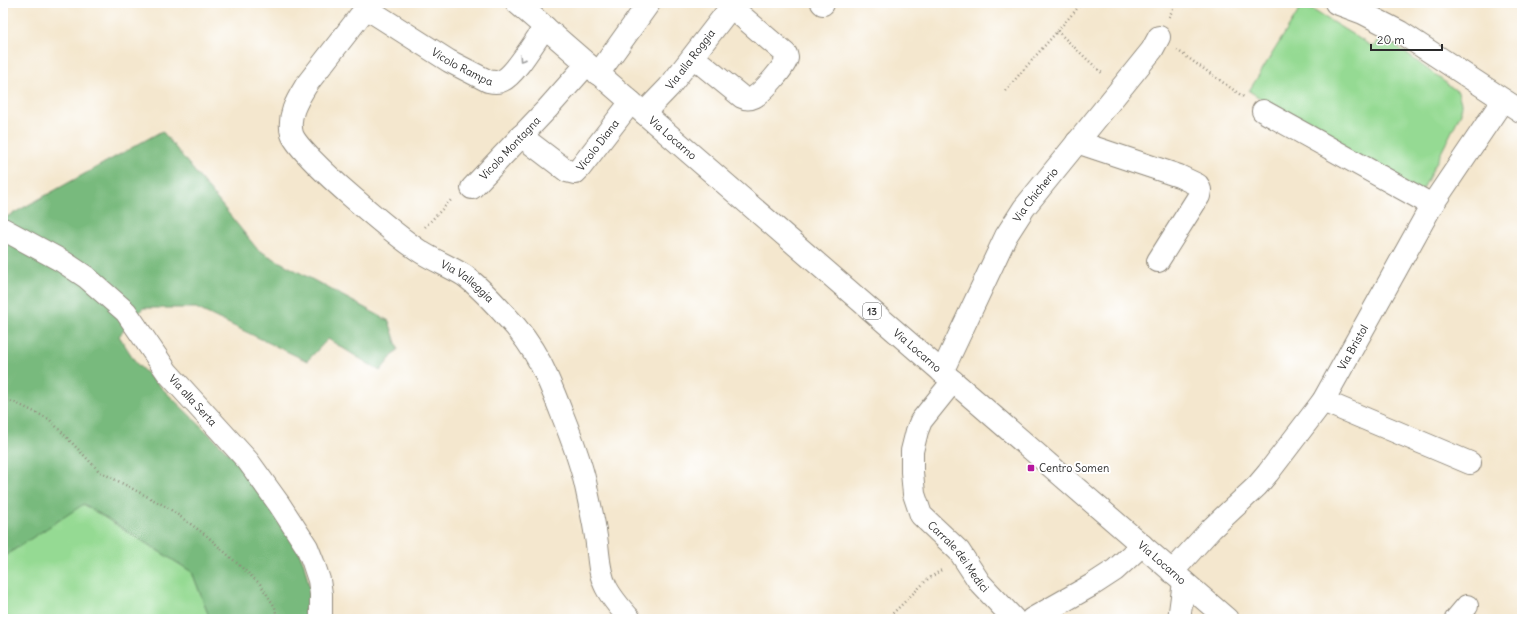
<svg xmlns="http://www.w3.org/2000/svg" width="1525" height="622" font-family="Delius,sans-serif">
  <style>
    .green { fill: #95da93; stroke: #60825f }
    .forest { fill: #78ba7d; stroke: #527254 }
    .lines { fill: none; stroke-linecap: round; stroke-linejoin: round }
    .minor-casing { stroke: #90897c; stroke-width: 24 }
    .major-casing { stroke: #90897c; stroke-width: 24 }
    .path { stroke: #90897c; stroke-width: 2.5; stroke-dasharray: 1 3; stroke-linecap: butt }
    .minor { stroke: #fff; stroke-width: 22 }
    .major { stroke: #fff; stroke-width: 22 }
    .oneway { stroke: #a0a0a0 }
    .poi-dot { fill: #b5179e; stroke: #fff; stroke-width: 1.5 }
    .labels { text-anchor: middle; stroke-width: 4; stroke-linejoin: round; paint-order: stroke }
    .shield { fill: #fff; stroke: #6b6b6b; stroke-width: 1 }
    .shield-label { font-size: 10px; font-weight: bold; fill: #2b2b2b }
    .street-label { font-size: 11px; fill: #2b2b2b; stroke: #fff }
    .poi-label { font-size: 11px; fill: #2b2b2b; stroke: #fff; text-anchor: start }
  </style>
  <rect width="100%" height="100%" fill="#fff"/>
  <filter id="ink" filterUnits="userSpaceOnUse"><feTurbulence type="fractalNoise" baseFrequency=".025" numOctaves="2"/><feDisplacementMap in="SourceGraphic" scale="8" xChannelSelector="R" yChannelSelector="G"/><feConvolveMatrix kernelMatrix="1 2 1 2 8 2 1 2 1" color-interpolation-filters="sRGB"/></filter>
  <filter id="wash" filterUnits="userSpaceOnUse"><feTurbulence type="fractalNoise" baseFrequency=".012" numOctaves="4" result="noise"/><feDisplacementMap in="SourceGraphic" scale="16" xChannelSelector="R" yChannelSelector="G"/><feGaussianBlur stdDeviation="0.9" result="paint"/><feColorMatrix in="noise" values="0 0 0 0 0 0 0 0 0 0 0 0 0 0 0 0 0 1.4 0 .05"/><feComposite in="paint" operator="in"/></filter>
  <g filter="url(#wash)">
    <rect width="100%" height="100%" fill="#f4e7ce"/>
    <path class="green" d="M1303,4L1373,47L1383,36L1458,92L1461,103V113L1421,193L1320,136L1249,91Z
      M83,504L192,572L210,619H3V557Z"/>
    <path class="forest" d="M162,131L258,250L389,321L398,349L380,371L328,339L307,361L196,308H143L119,336L137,364L242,466L297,547L304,564L310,589L313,619H210L192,572L84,504L3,557V219Z"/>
  </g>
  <g filter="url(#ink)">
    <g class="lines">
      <g class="minor-casing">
        <g id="minor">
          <path id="s1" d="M370,3L307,84C298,99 287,115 292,134C299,156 398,237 421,252C435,261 451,267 465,276C480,287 493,302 506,316C536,347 547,375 562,414C572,439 582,465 587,491C590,506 594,522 596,537C599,554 598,572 606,587C612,599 621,609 630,619"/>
          <path d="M822,3L823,4"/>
          <path d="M1336,3L1363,13L1400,32L1522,112"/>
          <path id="s2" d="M366,8L449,61L488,81C493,82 498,83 503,80C515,75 536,39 545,27"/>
          <path d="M693,57L742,97C746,99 750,99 754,97C762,93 786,66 787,58L786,54L731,7"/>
          <path d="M598,74L649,3"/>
          <path d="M1263,111L1432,205"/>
          <path id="s3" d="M644,113L669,87L734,3"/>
          <path id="s4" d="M521,136L567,171L575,173L580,168L631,102"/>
          <path d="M1077,142L1179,176L1198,185L1200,190L1199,196L1158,261"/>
          <path id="s5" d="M472,188L548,108L587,64"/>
          <path id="s6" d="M3,229L62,261L86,277L126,312L167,372L248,461L279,504L307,547L313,562L319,580L321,594V619"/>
          <path id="s7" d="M942,372L1006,236L1024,208L1152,50L1159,37"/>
          <path id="s8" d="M953,381L921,421L917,431L912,451V472L914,494L921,515L959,551L980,583L1014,619"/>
          <path d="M1323,401L1470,463"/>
          <path id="s9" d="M1172,572L1211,529L1257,486L1268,473L1323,401L1432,205L1503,100"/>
          <path d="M1032,619L1092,585L1115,570L1142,545"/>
          <path d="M1179,619L1184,582"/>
          <path d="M1456,619L1467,606"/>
        </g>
      </g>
      <g class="major-casing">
        <g id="major">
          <path id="s10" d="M517,3L1227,619"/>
        </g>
      </g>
      <path class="path" d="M1169,17L1176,3
        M1057,31L1103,74
        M1177,50L1245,98
        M1005,91L1082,3
        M425,227L452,199
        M3,400L14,402L49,419L99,471L167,507L207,536L260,584L275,607L277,619
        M887,619L928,579L943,569"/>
      <use href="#minor" class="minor"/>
      <use href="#major" class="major"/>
    </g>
    <defs><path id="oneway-chevron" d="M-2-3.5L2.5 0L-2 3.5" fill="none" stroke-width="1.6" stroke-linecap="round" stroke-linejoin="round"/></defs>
    <use class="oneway" href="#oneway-chevron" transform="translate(522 59) rotate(125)"/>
  </g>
  <rect class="poi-dot" x="1027" y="464" width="8" height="8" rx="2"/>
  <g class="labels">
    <rect class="shield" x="863" y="303" width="18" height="16" rx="3"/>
    <g class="shield-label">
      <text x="872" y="315">13</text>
    </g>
    <g class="street-label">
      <text dy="4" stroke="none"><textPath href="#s3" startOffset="71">Via alla Roggia</textPath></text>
      <text dy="4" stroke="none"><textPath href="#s2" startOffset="113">Vicolo Rampa</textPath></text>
      <text dy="4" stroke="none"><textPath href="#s10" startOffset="206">Via Locarno</textPath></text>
      <text dy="4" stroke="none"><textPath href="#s4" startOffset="102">Vicolo Diana</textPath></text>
      <text dy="4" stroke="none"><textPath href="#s5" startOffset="55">Vicolo Montagna</textPath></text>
      <text dy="4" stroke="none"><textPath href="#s7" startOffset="201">Via Chicherio</textPath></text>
      <text dy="4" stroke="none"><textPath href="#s1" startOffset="387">Via Valleggia</textPath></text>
      <text dy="4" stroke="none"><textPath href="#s9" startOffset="290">Via Bristol</textPath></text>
      <text dy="4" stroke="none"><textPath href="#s10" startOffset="530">Via Locarno</textPath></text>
      <text dy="4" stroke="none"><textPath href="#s6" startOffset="260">Via alla Serta</textPath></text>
      <text dy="4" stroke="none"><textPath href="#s8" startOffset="204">Carrale dei Medici</textPath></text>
      <text dy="4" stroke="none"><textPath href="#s10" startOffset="854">Via Locarno</textPath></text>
    </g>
    <g class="poi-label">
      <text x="1039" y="472">Centro Somen</text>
    </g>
  </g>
  <rect width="1525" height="622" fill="none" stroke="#fff" stroke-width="16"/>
  <path d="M1371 44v6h71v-6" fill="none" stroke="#2b2b2b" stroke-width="2"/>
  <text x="1377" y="44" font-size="12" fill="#2b2b2b" stroke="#ffffff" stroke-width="3" paint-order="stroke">20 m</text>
</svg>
